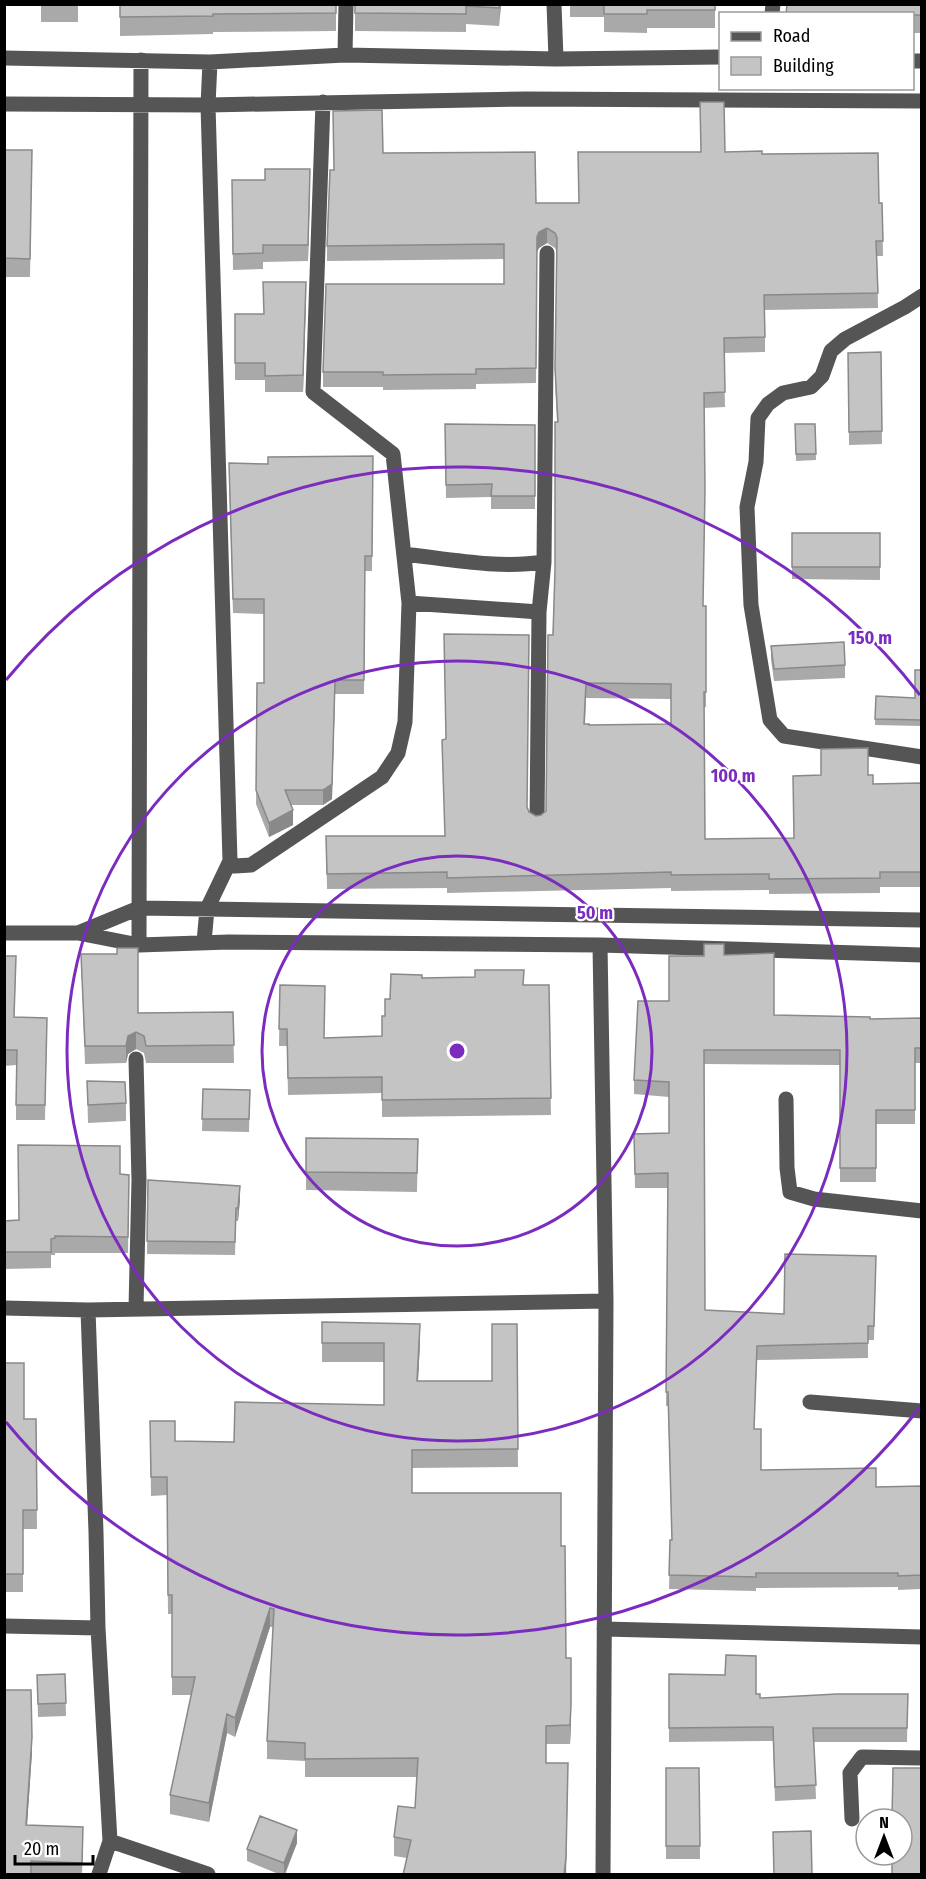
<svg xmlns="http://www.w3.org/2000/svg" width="926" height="1879" font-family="'Fira Sans Condensed',sans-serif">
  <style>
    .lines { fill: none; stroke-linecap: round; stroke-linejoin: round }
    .minor { stroke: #555; stroke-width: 15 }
    .wall { fill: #a9a9a9; fill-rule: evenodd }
    .shaded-wall { fill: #898989 }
    .building { fill: #c4c4c4; stroke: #898989; stroke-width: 1.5; fill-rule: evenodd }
    .ring { fill: none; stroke: #7b2cbf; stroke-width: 3 }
    .centre { fill: #7b2cbf; stroke: #fff; stroke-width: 3 }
    .ring-label { font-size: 18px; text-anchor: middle; font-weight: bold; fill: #7b2cbf; stroke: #fff; stroke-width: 4.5; stroke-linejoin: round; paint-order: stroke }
  </style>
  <rect width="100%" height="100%" fill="#fff"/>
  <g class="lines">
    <path class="minor" d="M554,4L556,59
      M772,14L773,4
      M345,55L346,4
      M4,58L210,62L345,55L556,59L720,57
      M912,61H922
      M4,104L208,105L525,99L922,101
      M922,296L905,307L845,339L831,351L822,376L811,387L783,393L768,404L758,418L756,462L747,507L751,605L770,720L784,736L922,757
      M404,554C449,559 498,569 544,562L547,253
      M409,603L539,612
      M537,822L539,612L544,562
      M230,861L235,866L251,865L382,777L398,753L405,722L409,603L393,454L313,392L323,102
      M4,933H78L139,945L229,942L600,945L922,955
      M78,933L139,908L922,920
      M204,942L207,909L230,861L208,105L210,62
      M139,945L141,60
      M600,945L606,1301L603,1874
      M786,1099L787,1168L790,1192L814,1199L922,1211
      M4,1308L88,1310L606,1301
      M136,1308L139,1180L136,1059
      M88,1310L96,1532L98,1628L110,1841L208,1874
      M810,1402L922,1411
      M4,1626L98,1628
      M604,1629L922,1637
      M852,1819L850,1773L862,1757L922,1758
      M99,1874L110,1841"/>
  </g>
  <path class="wall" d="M41,4H78V22H41Z
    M120,4H336V31L213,32V34L120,36Z
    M355,4H501L499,26L466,24V32L355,31Z
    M570,4H715V28H647V33L604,32V17H570Z
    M921,4V33H912V14Z
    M4,150H32L30,277H4Z
    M725,152L762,154L879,203H882L883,256H877L878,308L765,310V352L724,353L725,407L704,408L703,606H706V707H704L705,839L794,838L868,775L873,784L921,783V887H880V893L769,894V890L671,891V888L447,893V888L327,889L326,836H444L527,807L529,812L536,816L541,815L546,811L555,571L557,422L555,383L557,253L555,248L547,243L539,248L537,252L536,383L476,384V389L383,390V387H323V372L504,284V259L327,261V246L334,170L383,153L536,203H579ZM586,698L671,699V723L669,724L589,725L585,724Z
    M232,180L310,185L308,261L263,262V269L233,270Z
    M306,299L303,392H265V380H235V314H264Z
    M881,352L882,444L849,445L848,353Z
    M445,424L535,425V509H491V497L446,498Z
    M795,424H815L816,460L796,461Z
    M373,456L372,571H365L364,694H335L332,799L323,805H291L293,825L269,837L256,804L257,683H264V614L233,613L229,478L268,464Z
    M792,533H880V580L792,579Z
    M771,646L845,665V678L774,681L771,659Z
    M921,670V726L875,725L876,696L915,698Z
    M81,954L138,1013L233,1012L234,1063H146L144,1053L136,1049L128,1054L126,1063L85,1064Z
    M724,955L774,1015L870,1019L921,1018V1063H915V1124H876V1182H840V1065L704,1064L705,1310L784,1314L876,1256L874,1340H868V1358L757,1360L754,1429L761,1470L876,1487L921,1486V1589L898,1590V1587L756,1588V1591L669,1589L670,1540H672L668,1406H666L668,1188H635L634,1134L669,1133V1097L634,1094V1080L669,1001L704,956Z
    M4,956L16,972L14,1017L47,1018L45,1120H16V1065L4,1066Z
    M422,978L524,985H549L551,1115L382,1117V1093L288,1095L287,1046H279L280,985L324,1038L382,1036L385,1016L390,999Z
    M87,1081L126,1103V1121L88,1123Z
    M203,1089L250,1090L249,1132L202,1131Z
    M306,1138L418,1139L417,1192L306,1190Z
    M120,1174L129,1191L128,1253H55V1255H51V1268L4,1269V1221H19Z
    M148,1180L240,1199L238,1221H236L235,1255L147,1254Z
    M322,1322L420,1342L418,1381H492L517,1324L518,1467L412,1468V1493L561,1546L566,1658L571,1723L570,1744H546V1763H568L566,1875H403L407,1858L394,1856V1837L415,1808L417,1777H305V1761L267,1759V1741L273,1627H270L235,1737L227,1733L209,1822L170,1814V1795L191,1695H172V1614H168L167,1495L151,1496L150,1421L175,1441L234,1442L384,1405V1362H322Z
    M4,1363L24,1419H36L37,1529H23V1592H4Z
    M65,1674L66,1716L38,1717L37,1675Z
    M669,1674L756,1694L760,1698L908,1694L907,1742H814L816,1799L775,1801L773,1741L669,1742Z
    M32,1752L27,1825L83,1842L82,1875H4Z
    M666,1768H699L700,1859H666Z
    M297,1843L285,1875H281L247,1861V1849Z"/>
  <path class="shaded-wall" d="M500,4H501L499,26Z
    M310,169V185L308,261V245Z
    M547,228V243L539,248L537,252L536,383L537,237L539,232Z
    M306,282V299L303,392V375Z
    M335,694L332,799L323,805V790Z
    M293,810V825L269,837V823Z
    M136,1032V1049L128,1054L126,1063V1046L128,1036Z
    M240,1186V1199L238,1221V1208Z
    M420,1324V1342L417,1399V1381Z
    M270,1608V1627L235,1737V1718Z
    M571,1705V1723L570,1744V1725Z
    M227,1714V1733L209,1822V1803Z
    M32,1737V1752L26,1840V1825Z
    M568,1763L566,1875H564Z
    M297,1830V1843L284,1875V1863Z"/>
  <path class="building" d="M120,4H336V13L213,14V16L120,17Z
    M355,4H500L499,8L466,6V14L355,13Z
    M604,4H715V10H647V14H604Z
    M787,4H921V15H912V14H786Z
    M700,102H724L725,152L762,151V154L878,153L879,203H882L883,241H876L878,293L764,295L765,337L724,338L725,392L704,393L705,489L703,606H706V692H704L705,839L794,838L793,776L821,775V749L868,748V775H873V784L921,783V872H880V878L769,879V874L671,875V872L447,878V872L327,874L326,836H445L442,740L446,739L444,634L529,635L527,807L529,812L536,816L541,815L546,811L548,635H553L555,570V422H558L555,368L557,238L555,233L547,228L539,232L537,237L536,368L476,369V374L383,375V372H323L326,284H504V244L327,246L330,170H334L333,111L382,110L383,153L535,152L536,203H579L578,152H701ZM586,683L671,684V723L669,724L589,725V724H584Z
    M4,150H32L30,259L4,258Z
    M265,169H310L308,245H263V253L233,254L232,180H265Z
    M263,282H306L303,375L265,376V363H235V314H264Z
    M881,352L882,431L849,432L848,353Z
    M445,424L535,425V496H491L492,484L446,485Z
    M795,424H815L816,454H796Z
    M373,456L372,556H365L364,680H335L332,784L323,790H285L293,810L269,823L256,790L257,683H264V599H233L229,463L268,464V457Z
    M792,533H880V567H792Z
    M844,642L845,665L774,669L771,646Z
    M915,670H921V720L875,719L876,696L915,698Z
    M704,944H724V955L774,953V1015L870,1017V1019L921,1018V1048H915V1110H876V1168H840V1050H704L705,1310L784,1314L785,1254L876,1256L874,1326H868V1343L757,1346L754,1429H761V1470L876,1468V1487L921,1486V1575L898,1576V1573H756V1577L669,1575L670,1540H672L668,1392H666L668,1173L635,1174L634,1134L669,1133V1082L634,1080L638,1001H669V956H704Z
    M117,948H138V1013L233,1012L234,1045L146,1046L144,1036L136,1032L128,1036L126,1046H85L81,954H117Z
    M4,956H16L14,1017L47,1018L45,1105H16L17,1050H4Z
    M475,970H524L523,985H549L551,1098L382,1100V1077L288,1078L287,1029H279L280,985L325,986L324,1038L382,1036V1016H385V999H390L391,974L422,975V978L475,977Z
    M87,1081L125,1082L126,1103L88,1105Z
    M203,1089L250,1090L249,1119H202Z
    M306,1138L418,1139L417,1173L306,1172Z
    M18,1145L120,1146V1174L129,1175L128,1237L55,1236V1238L51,1239V1252H4V1221L19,1220Z
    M148,1180L240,1186L238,1208H236L235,1242L147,1241Z
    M322,1322L420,1324L417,1381H492V1324H517L518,1449L412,1450V1493H561V1546H565L566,1658H571V1705L570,1725L546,1726V1763H568L566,1857L564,1875H403L411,1840L394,1837L398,1806L415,1808L418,1758L305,1759V1743L267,1741L274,1609L270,1608L235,1718L227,1714L209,1803L170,1795L195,1677H172V1595H168L167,1477H151L150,1421H175V1441L234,1442L235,1402L384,1405V1343H322Z
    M4,1363H24V1419H36L37,1510H23V1574H4Z
    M726,1655L756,1656V1694H760V1698L837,1694H908L907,1728H813L816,1785L775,1787L773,1727L669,1728V1674L725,1675Z
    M65,1674L66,1703L38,1704L37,1675Z
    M4,1690H31L32,1737L26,1825L83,1827L82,1863L31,1861V1875H4Z
    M666,1768H699L700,1846H666Z
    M893,1768H921V1875H892V1855H902V1819H892Z
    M260,1816L297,1830L284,1863L247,1849Z
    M811,1831L812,1875H774L773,1832Z"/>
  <g class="ring">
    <circle cx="457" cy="1051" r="195"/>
    <circle cx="457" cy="1051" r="390"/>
    <path d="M920 1407A584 584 0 0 1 6 1422M6 680A584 584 0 0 1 920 695"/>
  </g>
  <circle cx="457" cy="1051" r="9" class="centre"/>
  <g class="ring-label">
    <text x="870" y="644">150 m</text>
    <text x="733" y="782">100 m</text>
    <text x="595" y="919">50 m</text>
  </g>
  <rect width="926" height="1879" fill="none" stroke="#000000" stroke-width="12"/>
  <rect x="719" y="12" width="195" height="78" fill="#ffffff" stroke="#999999" stroke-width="1.5"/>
  <rect x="731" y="32" width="30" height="9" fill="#555555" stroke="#999999" stroke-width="1.5"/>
  <text x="773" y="42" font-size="18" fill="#000000">Road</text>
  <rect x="731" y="57" width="30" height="18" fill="#c4c4c4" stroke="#999999" stroke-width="1.5"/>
  <text x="773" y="72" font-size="18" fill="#000000">Building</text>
  <g transform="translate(884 1837)"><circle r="28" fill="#ffffff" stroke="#999999" stroke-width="1.5"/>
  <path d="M0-4.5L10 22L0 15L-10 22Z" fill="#000000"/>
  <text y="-9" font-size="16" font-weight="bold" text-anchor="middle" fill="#000000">N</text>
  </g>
  <path d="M15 1855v9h78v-9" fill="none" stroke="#000000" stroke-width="3"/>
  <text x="24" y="1855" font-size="18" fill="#000000" stroke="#ffffff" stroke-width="4.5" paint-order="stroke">20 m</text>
</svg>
